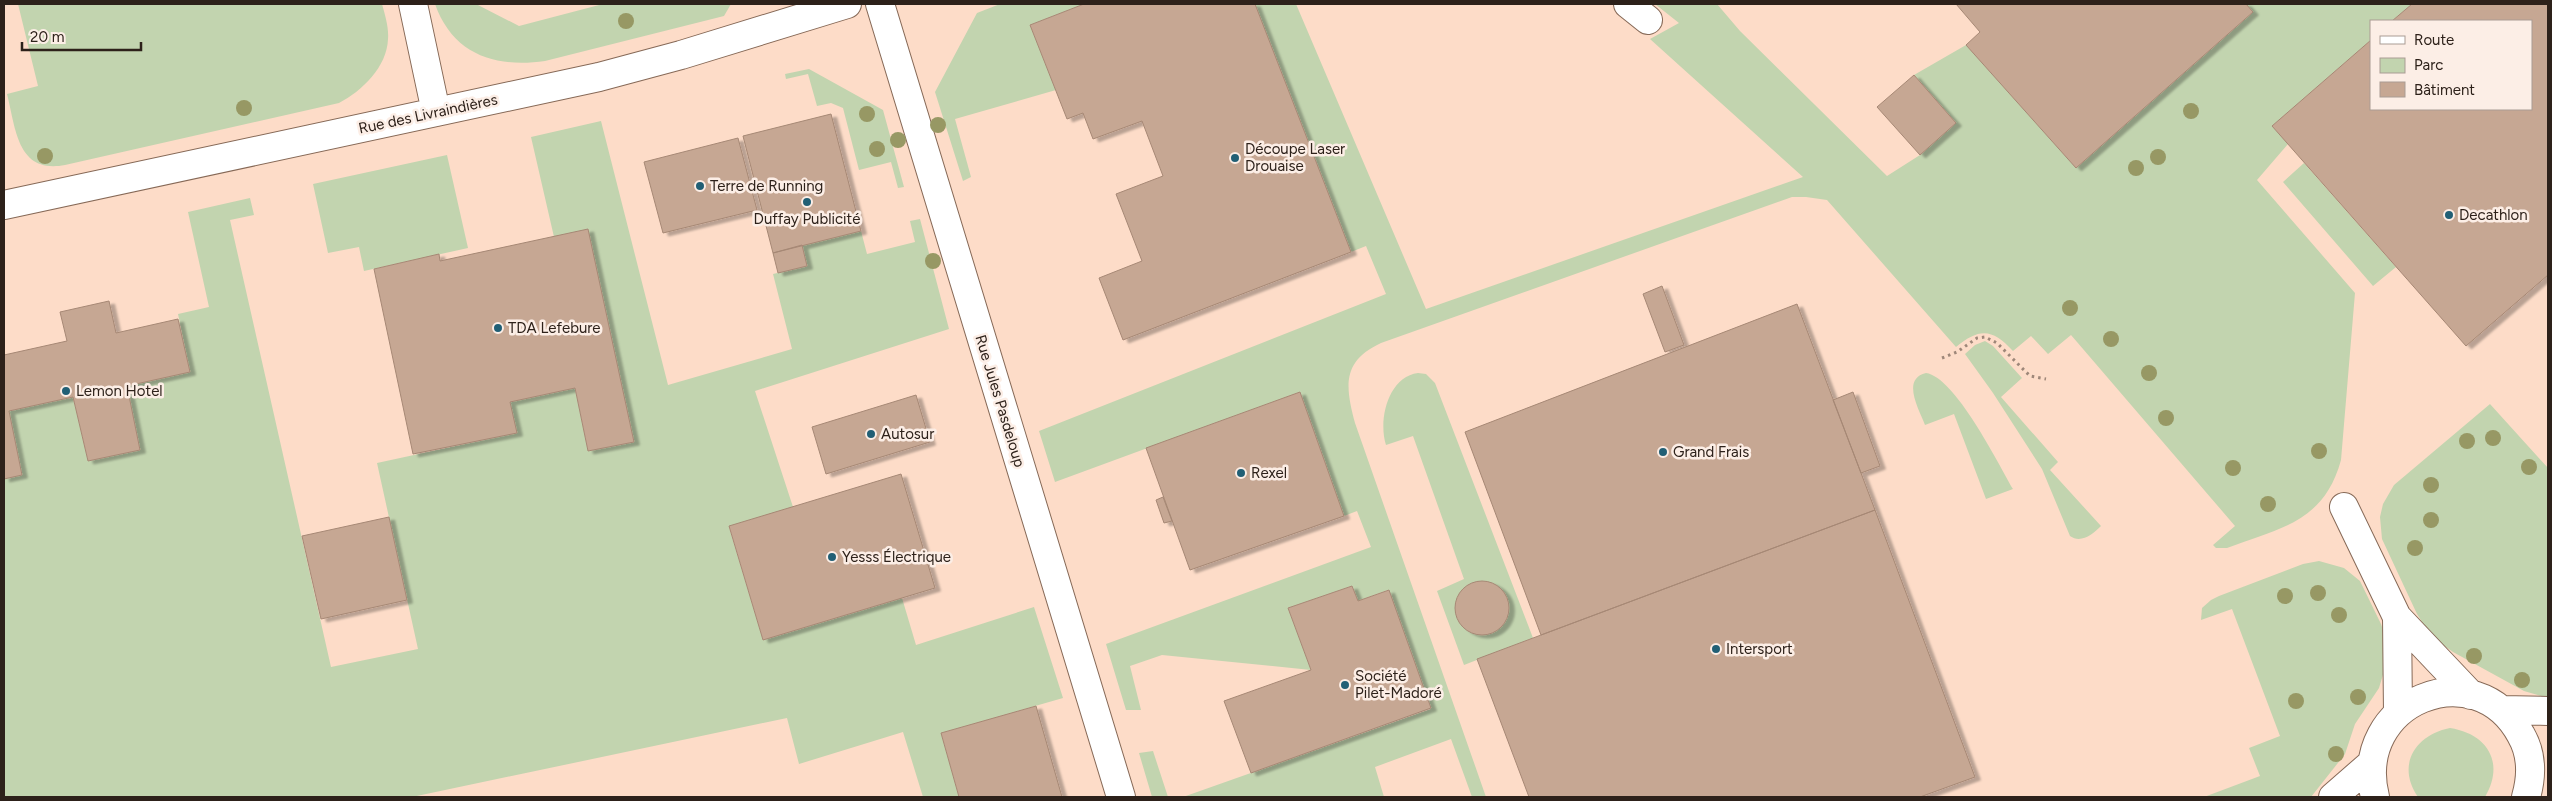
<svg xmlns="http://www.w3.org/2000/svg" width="2552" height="801" font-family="Figtree,sans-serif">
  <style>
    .green { fill: #c2d4af }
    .building { fill: #c6a793; stroke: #a68875; filter: url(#shadow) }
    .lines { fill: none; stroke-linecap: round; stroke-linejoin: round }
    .minor-casing { stroke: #866957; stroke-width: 30 }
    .path { stroke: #9e8779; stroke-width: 3; stroke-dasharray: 2.5 4; stroke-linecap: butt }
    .minor { stroke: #fff; stroke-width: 28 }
    .tree { fill: #979864 }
    .poi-dot { fill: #215f75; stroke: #fceee6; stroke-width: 2 }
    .labels { text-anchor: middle; stroke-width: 5; stroke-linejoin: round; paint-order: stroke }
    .street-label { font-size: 15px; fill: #2d211a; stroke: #fceee6 }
    .poi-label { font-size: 15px; fill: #2d211a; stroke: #fceee6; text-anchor: start }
  </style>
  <defs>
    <filter id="shadow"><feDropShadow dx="5.5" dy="3" stdDeviation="1" flood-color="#0004"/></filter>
  </defs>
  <rect width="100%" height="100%" fill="#fddcc8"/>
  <path class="green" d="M18,4H382C385,15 389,28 388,39C387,67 362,91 339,103L65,165C17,174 16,129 7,94L38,86Z
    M435,4H476L519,26L603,4H731L724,16L545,61C496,68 453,55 435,4Z
    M1000,4H1084L1030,25L1056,90L955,119L971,177L963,181L935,92L977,13Z
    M1255,4H1296L1426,309L1803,177L1650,39L1679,23L1655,4H1717L1740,31L1887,176L1920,155L1955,122L1914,75L1966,45L2076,168L2253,12L2246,4H2412L2392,21H2371V40L2272,126L2288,144L2257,180L2355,293L2341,460C2324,522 2281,528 2227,548H2216L2213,545L2235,526L2071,335L2048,354L2031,336L2013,351C1993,329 1980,327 1956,347L1827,200L1806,197H1792L1381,343C1342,361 1345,386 1355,423L1486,797H1472L1451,739L1375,767L1384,797H1183L1431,709L1388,590L1358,601L1352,586L1288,608L1311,670L1162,655L1130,666L1141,710H1126L1106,644L1371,547L1357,511L1344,516L1300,392L1055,482L1039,431L1386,294L1366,246L1351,252Z
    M809,69L883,110L904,187L898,188L891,162L859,170L843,108L831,103L817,106L808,74L786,79L785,74Z
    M601,121L668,385L792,349L773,274L807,266L802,245L861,231L867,254L915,242L910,221L920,219L949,329L755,391L793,507L729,527L763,640L902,598L916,645L1034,607L1063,698L941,733L959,797H923L903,732L799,764L787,718L412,797H4V479L22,475L9,411L73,397L88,461L140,450L127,386L190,372L178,314L209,307L188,212L250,198L254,215L230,220L331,667L418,649L377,463L516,433L510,402L575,388L588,451L634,442L588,230L554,237L531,137Z
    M447,155L468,248L364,271L359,247L328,253L313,184Z
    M2304,163L2396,267L2373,286L2283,182Z
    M1985,341L1993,346L2022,378L2001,397L2058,462L2050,470L2101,526C2093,534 2081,544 2070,536L2042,469L1993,393L1965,354L1975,345Z
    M1418,373L1426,374L1435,383L1533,638L1464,665L1437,591L1464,579L1413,436L1386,445C1378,420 1388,377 1418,373Z
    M1926,373C1955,377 1998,463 2013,489L1986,499L1954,414L1925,425C1919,409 1901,379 1926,373Z
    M2490,404L2548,468V698L2524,691L2453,652L2439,642L2426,628L2417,614L2382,539L2380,517L2383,504L2394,485Z
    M2319,561L2344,568L2360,581L2381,624L2385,636V668L2379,688L2355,724L2345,754L2311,797H2204L2260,776L2249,748L2280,736L2232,609L2201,620L2202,608L2211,600L2219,596L2303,564Z
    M2450,728C2488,734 2505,763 2485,797H2418C2396,765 2415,735 2450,728Z
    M1153,751L1168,797H1152L1139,753Z"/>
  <path class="building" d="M1084,4H1255L1351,252L1123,340L1099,278L1142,261L1116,194L1163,176L1142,121L1093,139L1083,113L1067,119L1030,25Z
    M1956,4H2246L2253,12L2076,168L1966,45L1980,32Z
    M2412,4H2548V275L2466,346L2272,126L2371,40V109H2531V21H2392Z
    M1914,75L1956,123L1920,155L1877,107Z
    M831,114L861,231L773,253L743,136Z
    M738,138L757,210L663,233L644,162Z
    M588,229L634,442L588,451L575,388L510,402L517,433L413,454L374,269L439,254L440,261Z
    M802,245L807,266L778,273L773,253Z
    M1662,286L1684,345L1665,352L1643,294Z
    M109,301L116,333L178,319L190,372L127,386L140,450L88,461L73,397L9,411L22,475L4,479V355L67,341L60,312Z
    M1797,304L1875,510L1541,635L1465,432Z
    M1300,392L1344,516L1190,570L1146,448Z
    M1853,392L1880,466L1861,473L1833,400Z
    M916,395L930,442L826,474L812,427Z
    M901,474L935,588L763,640L729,526Z
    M1163,497L1172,521L1164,523L1156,500Z
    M1875,510L1975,777L1920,797H1529L1477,659Z
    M389,517L407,600L321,619L302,536Z
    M1455 608a27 27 0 1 1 54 0a27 27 0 1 1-54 0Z
    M1352,586L1358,601L1389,590L1431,708L1251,773L1224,701L1311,670L1288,608Z
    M1036,706L1062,797H959L941,733Z"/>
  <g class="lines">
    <g class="minor-casing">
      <path id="minor" d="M413,4L436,112
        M880,4L1121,797
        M1628,4L1648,20
        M4,205L599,77L681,55L847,4
        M2344,507L2397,617L2471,695
        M2397,617L2398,713
        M2502,710L2548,711
        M2333,797L2372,763
        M2375,797C2351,701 2476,651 2521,735C2532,754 2532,776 2526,797"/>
    </g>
    <path class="path" d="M1942,358L1957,352L1977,338L1985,337L1997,343L2030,376L2046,379"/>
    <use href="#minor" class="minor"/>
  </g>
  <g class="tree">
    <circle cx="626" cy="21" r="8"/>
    <circle cx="244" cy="108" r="8"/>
    <circle cx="2191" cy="111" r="8"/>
    <circle cx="867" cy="114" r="8"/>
    <circle cx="938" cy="125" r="8"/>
    <circle cx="898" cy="140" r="8"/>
    <circle cx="877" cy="149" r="8"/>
    <circle cx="45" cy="156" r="8"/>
    <circle cx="2158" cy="157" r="8"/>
    <circle cx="2136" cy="168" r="8"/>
    <circle cx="933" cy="261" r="8"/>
    <circle cx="2070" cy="308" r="8"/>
    <circle cx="2111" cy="339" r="8"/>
    <circle cx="2149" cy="373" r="8"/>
    <circle cx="2166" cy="418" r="8"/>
    <circle cx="2493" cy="438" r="8"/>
    <circle cx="2467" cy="441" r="8"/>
    <circle cx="2319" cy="451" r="8"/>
    <circle cx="2529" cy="467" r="8"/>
    <circle cx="2233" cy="468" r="8"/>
    <circle cx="2431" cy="485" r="8"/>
    <circle cx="2268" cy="504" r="8"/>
    <circle cx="2431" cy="520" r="8"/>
    <circle cx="2415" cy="548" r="8"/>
    <circle cx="2318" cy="593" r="8"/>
    <circle cx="2285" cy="596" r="8"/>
    <circle cx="2339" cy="615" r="8"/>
    <circle cx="2474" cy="656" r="8"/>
    <circle cx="2522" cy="680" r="8"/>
    <circle cx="2358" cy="697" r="8"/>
    <circle cx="2296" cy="701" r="8"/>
    <circle cx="2336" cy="754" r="8"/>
  </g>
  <g class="poi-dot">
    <circle cx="1235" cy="158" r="5"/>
    <circle cx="700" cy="186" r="5"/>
    <circle cx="807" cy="202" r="5"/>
    <circle cx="2449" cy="215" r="5"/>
    <circle cx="498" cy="328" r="5"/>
    <circle cx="66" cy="391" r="5"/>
    <circle cx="871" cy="434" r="5"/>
    <circle cx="1663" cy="452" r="5"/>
    <circle cx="1241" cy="473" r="5"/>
    <circle cx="832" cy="557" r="5"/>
    <circle cx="1716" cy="649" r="5"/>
    <circle cx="1345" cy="685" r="5"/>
  </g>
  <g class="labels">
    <g class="street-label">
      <text transform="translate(428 114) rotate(-12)" y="5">Rue des Livraindières</text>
      <text transform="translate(1000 401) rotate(73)" y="5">Rue Jules Pasdeloup</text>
    </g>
    <g class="poi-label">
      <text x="1245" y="154">Découpe Laser<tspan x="1245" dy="17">Drouaise</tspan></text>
      <text x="710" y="191">Terre de Running</text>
      <text x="2459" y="220">Decathlon</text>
      <text x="807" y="224" text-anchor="middle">Duffay Publicité</text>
      <text x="508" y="333">TDA Lefebure</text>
      <text x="76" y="396">Lemon Hotel</text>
      <text x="881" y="439">Autosur</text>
      <text x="1673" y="457">Grand Frais</text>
      <text x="1251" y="478">Rexel</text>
      <text x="842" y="562">Yesss Électrique</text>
      <text x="1726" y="654">Intersport</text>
      <text x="1355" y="681">Société<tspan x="1355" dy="17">Pilet-Madoré</tspan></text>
    </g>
  </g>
  <rect width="2552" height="801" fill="none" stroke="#2d211a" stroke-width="10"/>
  <rect x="2370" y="20" width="162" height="90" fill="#fceee6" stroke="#a99c94"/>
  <rect x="2380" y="36" width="25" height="8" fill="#ffffff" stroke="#a99c94"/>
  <text x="2414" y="45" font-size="15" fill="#2d211a">Route</text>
  <rect x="2380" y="58" width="25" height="15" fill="#c2d4af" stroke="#a99c94"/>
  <text x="2414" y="70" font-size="15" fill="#2d211a">Parc</text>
  <rect x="2380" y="82" width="25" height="15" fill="#c6a793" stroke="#a99c94"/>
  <text x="2414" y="95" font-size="15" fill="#2d211a">Bâtiment</text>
  <path d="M22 42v8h119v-8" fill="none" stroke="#2d211a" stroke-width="2.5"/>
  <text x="30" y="42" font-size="15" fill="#2d211a" stroke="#fceee6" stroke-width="4" paint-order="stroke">20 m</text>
</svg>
